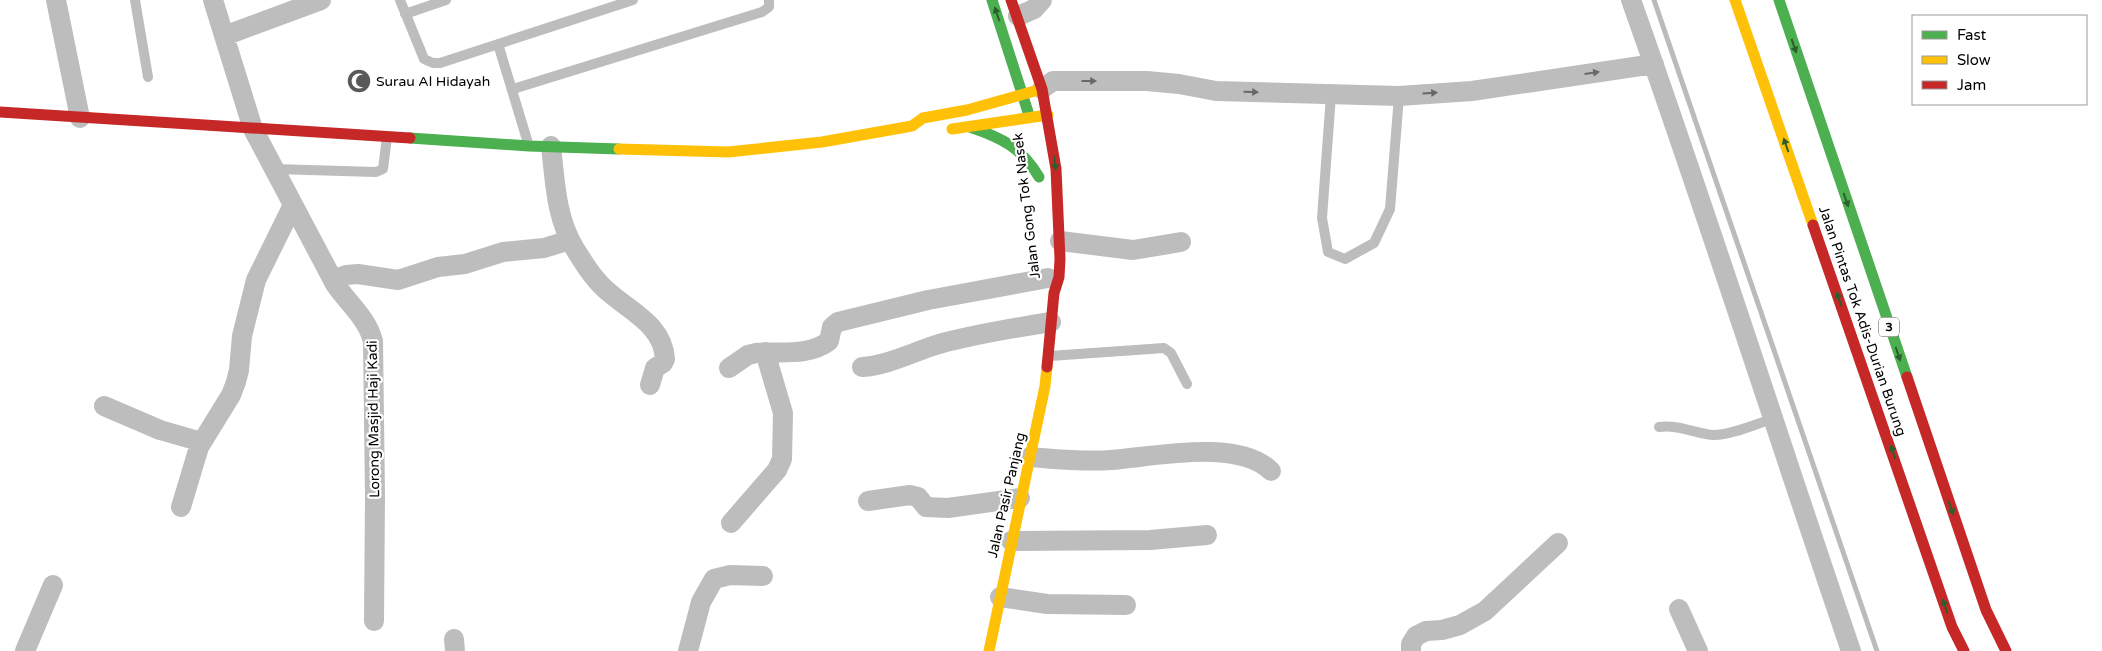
<svg xmlns="http://www.w3.org/2000/svg" width="2102" height="651" font-family="'Varela Round',sans-serif">
  <style>
    .lines { fill: none; stroke-linecap: round; stroke-linejoin: round }
    .stream { stroke: #bbb; stroke-width: 5 }
    .lane { stroke: #bdbdbd; stroke-width: 10 }
    .street { stroke: #bdbdbd; stroke-width: 20 }
    .fast { stroke: #4caf50; stroke-width: 11 }
    .slow { stroke: #ffc107; stroke-width: 11 }
    .jam { stroke: #c62828; stroke-width: 11 }
    .oneway { fill: #2a602c }
    .oneway2 { fill: #686868 }
    .labels { text-anchor: middle; stroke-width: 4.5; stroke-linejoin: round; paint-order: stroke }
    .shield { fill: #fff; stroke: #4c4c4c; stroke-width: 1 }
    .shield-label { font-size: 12px; font-weight: bold; fill: #000 }
    .poi-label { font-size: 14px; fill: #000; stroke: #fff; text-anchor: start }
    .street-label { font-size: 14px; fill: #000; stroke: #fff }
  </style>
  <rect width="100%" height="100%" fill="#fff"/>
  <g class="lines">
    <path class="stream" d="M1654,0L1877,651"/>
    <path class="lane" d="M135,0L148,77
      M400,0L424,59L433,63H440L633,0
      M405,14L446,0
      M498,44L528,143
      M513,89L762,12L769,7V0
      M1331,95L1322,218L1328,252L1345,259L1374,243L1390,209L1399,96
      M274,169L376,172L383,169L387,137
      M1050,356L1164,348L1171,353L1187,384
      M1659,427C1678,424 1696,434 1714,435C1731,435 1756,424 1772,419"/>
    <path class="street" d="M56,0L80,118
      M213,0L253,129L335,284C348,303 367,318 373,341L375,496L374,621
      M1631,0C1708,216 1777,434 1851,651
      M1018,16L1034,9L1042,0
      M224,36L321,0
      M1042,89L1053,81H1147L1179,84L1216,91L1399,96L1472,91L1654,64
      M551,146C555,181 556,219 575,249C585,265 596,283 611,294C633,313 663,326 665,359L663,363L655,368L650,385
      M1060,241L1133,250L1181,242
      M333,280L346,275L358,274L398,280L438,267L465,264L503,252L544,248L570,240
      M862,367C889,365 913,352 939,344C976,334 1013,328 1051,322
      M729,368L748,355L756,353C780,351 808,357 829,341L832,327L838,322L928,300L1048,278
      M104,406L160,430L202,442
      M1030,457C1056,459 1084,462 1111,460C1153,457 1238,438 1271,471
      M868,501L910,495L918,497L926,507L948,508L1020,498
      M181,507L199,447L231,395L236,382L239,370L242,336L256,280L293,205
      M731,523L777,470L782,459L783,413L765,352
      M1011,541L1150,540L1207,535
      M1000,597L1047,604L1126,605
      M1679,609L1698,651
      M454,639L455,651
      M25,651L53,585
      M688,651L701,602L714,579L730,575L763,576
      M1411,651V644L1416,636L1426,631L1442,630L1460,625L1485,611L1558,543"/>
    <path class="fast" d="M992,0L1028,112
      M1779,0L1907,377
      M970,127C1002,138 1021,147 1039,177
      M410,138L529,146L619,149"/>
    <path class="slow" d="M1735,0L1813,225
      M952,129L1048,115
      M619,149L728,152L822,142L912,126L923,118L967,110L1042,89
      M989,651L1045,386L1047,367"/>
    <path class="jam" d="M1011,0L1042,89L1056,169L1060,259L1059,277L1054,293L1047,367
      M0,112L410,138
      M1813,225L1952,627L1964,651
      M1907,377L1986,610L2006,651"/>
  </g>
  <defs><path id="oneway-solid" d="M-6-.8H1V-3.2L6.5 0L1 3.2V.8H-6Z" transform="scale(1.25)"/></defs>
  <g class="oneway">
    <use href="#oneway-solid" transform="translate(997 14) rotate(-109)"/>
    <use href="#oneway-solid" transform="translate(1794 46) rotate(71)"/>
    <use href="#oneway-solid" transform="translate(1786 145) rotate(-109)"/>
    <use href="#oneway-solid" transform="translate(1055 163) rotate(83)"/>
    <use href="#oneway-solid" transform="translate(1846 200) rotate(71)"/>
    <use href="#oneway-solid" transform="translate(1839 299) rotate(-109)"/>
    <use href="#oneway-solid" transform="translate(1898 354) rotate(71)"/>
    <use href="#oneway-solid" transform="translate(1893 452) rotate(-109)"/>
    <use href="#oneway-solid" transform="translate(1951 508) rotate(71)"/>
    <use href="#oneway-solid" transform="translate(1945 606) rotate(-109)"/>
  </g>
  <g class="oneway2">
    <use href="#oneway-solid" transform="translate(1592 73) rotate(-8)"/>
    <use href="#oneway-solid" transform="translate(1089 81)"/>
    <use href="#oneway-solid" transform="translate(1251 92) rotate(2)"/>
    <use href="#oneway-solid" transform="translate(1430 93) rotate(-4)"/>
  </g>
  <defs>
    <g id="mosque-disc" transform="scale(1.25)"><circle r="9.5" fill="#595959" stroke="#fff"/><path d="M3.5-4.9A6 6 0 1 0 3.5 4.9A5 5 0 1 1 3.5-4.9Z" fill="#fff"/></g>
  </defs>
  <g fill-rule="evenodd">
    <use href="#mosque-disc" x="359" y="81"/>
  </g>
  <g class="labels">
    <rect class="shield" x="1879" y="317.5" width="20" height="19" rx="4"/>
    <g class="shield-label">
      <text x="1889" y="331">3</text>
    </g>
    <g class="poi-label">
      <text x="376" y="86">Surau Al Hidayah</text>
    </g>
    <g class="street-label">
      <text transform="translate(1026 206) rotate(-97)" y="5">Jalan Gong Tok Nasek</text>
      <text transform="translate(1863 321) rotate(71)" y="5">Jalan Pintas Tok Adis-Durian Burung</text>
      <text transform="translate(373 419) rotate(-91)" y="5">Lorong Masjid Haji Kadi</text>
      <text transform="translate(1006 495) rotate(-77)" y="5">Jalan Pasir Panjang</text>
    </g>
  </g>
  <rect x="1912" y="15" width="175" height="90" fill="#ffffff" stroke="#999999"/>
  <rect x="1922" y="31" width="25" height="8" fill="#4caf50" stroke="#999999"/>
  <text x="1957" y="40" font-size="15" fill="#000000">Fast</text>
  <rect x="1922" y="56" width="25" height="8" fill="#ffc107" stroke="#999999"/>
  <text x="1957" y="65" font-size="15" fill="#000000">Slow</text>
  <rect x="1922" y="81" width="25" height="8" fill="#c62828" stroke="#999999"/>
  <text x="1957" y="90" font-size="15" fill="#000000">Jam</text>
</svg>
